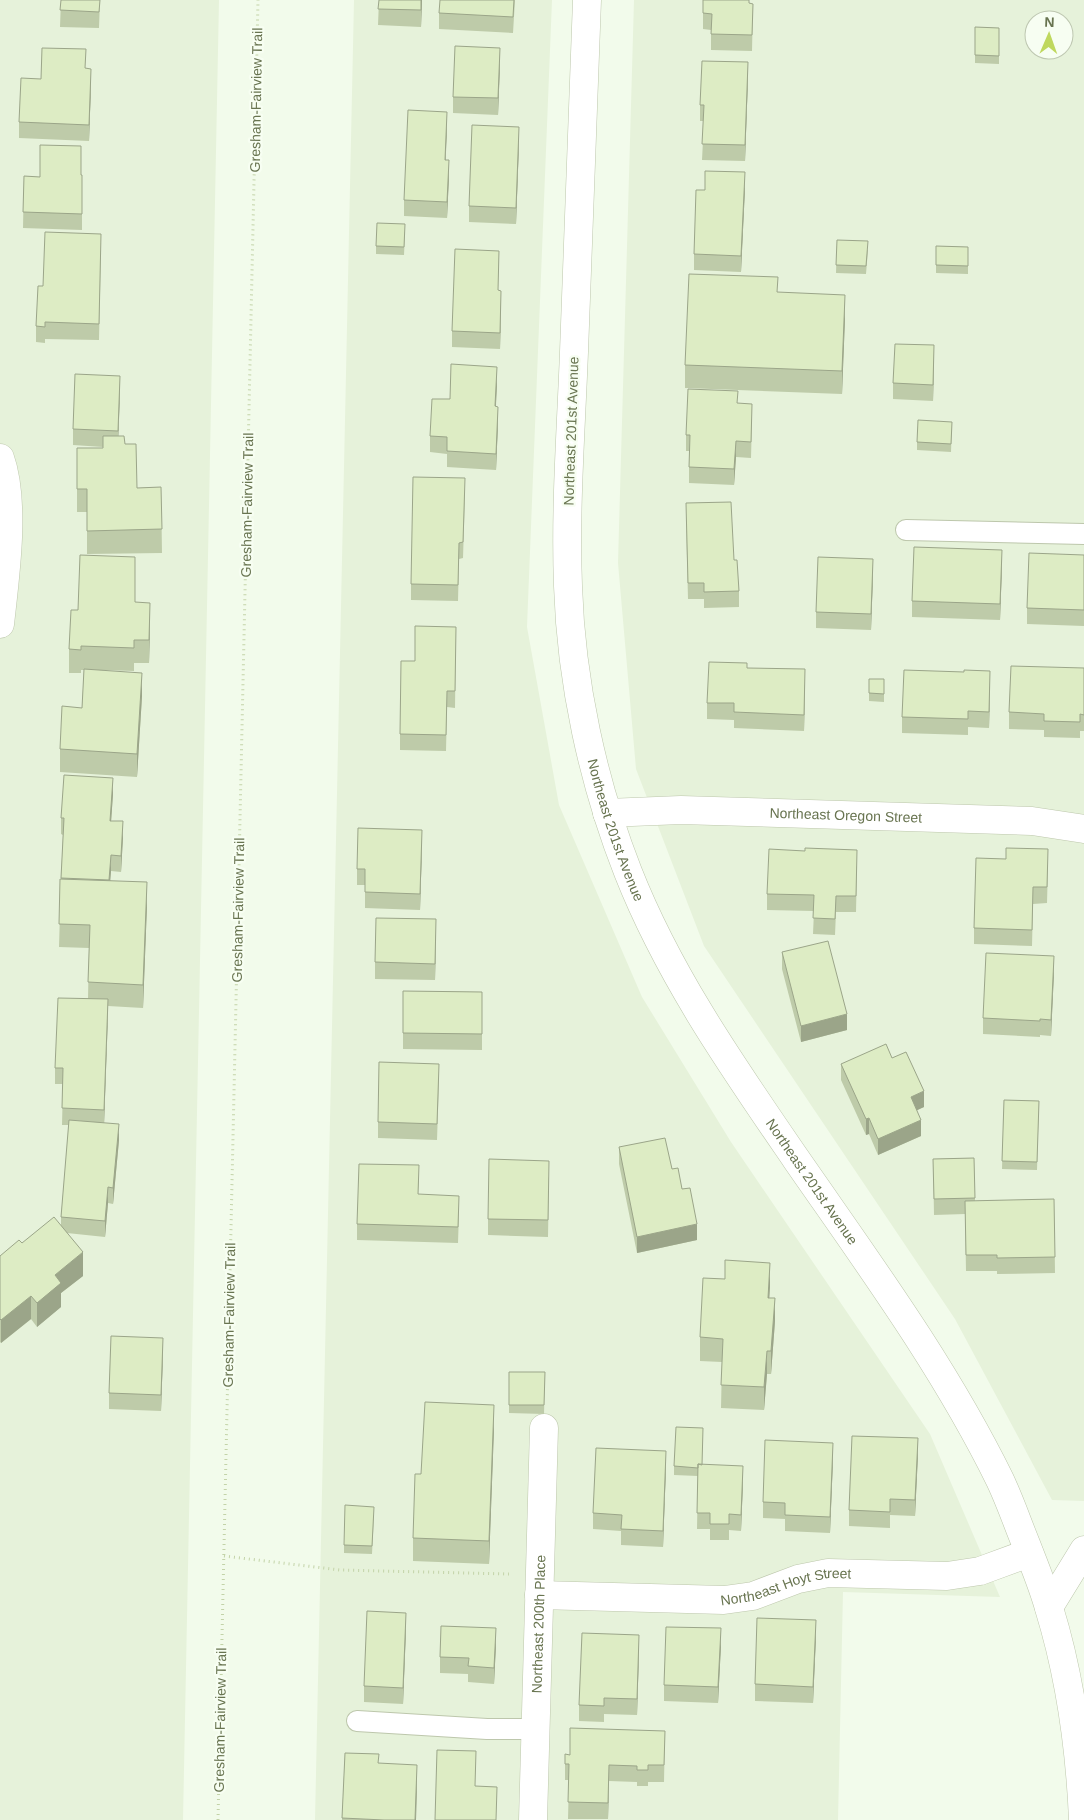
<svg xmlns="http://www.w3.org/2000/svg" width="1084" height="1820" font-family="Helvetica,sans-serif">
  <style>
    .residential { fill: #e6f2da; fill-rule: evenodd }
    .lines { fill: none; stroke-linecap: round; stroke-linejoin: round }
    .service-casing { stroke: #bdc7ac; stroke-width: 22 }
    .minor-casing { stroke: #bdc7ac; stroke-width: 29 }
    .tertiary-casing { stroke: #bdc7ac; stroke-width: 29 }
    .path { stroke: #c3d3a8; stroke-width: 3; stroke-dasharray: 1 4; stroke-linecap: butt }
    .service { stroke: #fff; stroke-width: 20 }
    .minor { stroke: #fff; stroke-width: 28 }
    .tertiary { stroke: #fff; stroke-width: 28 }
    .wall { fill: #becba9 }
    .shaded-wall { fill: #9ba589 }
    .building { fill: #ddecc4; stroke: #9ba589 }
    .labels { text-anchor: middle; stroke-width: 4.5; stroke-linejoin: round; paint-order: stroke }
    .street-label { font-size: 14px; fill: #687450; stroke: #f7fef2 }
  </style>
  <rect width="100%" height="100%" fill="#f2fbeb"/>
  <path class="residential" d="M0,0H219L183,1820H0Z
    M354,0H552L527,627L559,805L642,997L731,1142L930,1434L1000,1597L843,1592L838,1820H315Z
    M634,0H1084V1501L1052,1500L955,1319L704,946L636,769L618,563ZM1034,20H1064V50H1034Z"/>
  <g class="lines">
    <g class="service-casing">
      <path id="service" d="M906,530L1084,534
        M357,1721L487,1729H536"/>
    </g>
    <g class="minor-casing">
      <g id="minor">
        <path d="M0,458C16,503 5,578 0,624"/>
        <path id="s1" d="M607,813L681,810L1032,821L1084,829"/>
        <path id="s2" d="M539,1595L724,1600L753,1596L798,1579L828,1573L947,1576L980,1571L1029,1553"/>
        <path d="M1049,1607L1084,1550"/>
        <path id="s3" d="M533,1820L544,1428"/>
      </g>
    </g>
    <g class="tertiary-casing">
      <g id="tertiary">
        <path id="s4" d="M587,0C583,117 578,235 574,352C571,430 565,508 568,586C571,682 593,783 628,872C669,976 733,1067 796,1159C868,1263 944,1366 1000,1480C1010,1501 1017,1522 1026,1544C1034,1565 1043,1586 1049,1608C1070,1676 1080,1749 1083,1820"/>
      </g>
    </g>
    <path class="path" d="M224,1556L340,1570L509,1574
      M218,1820L258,0"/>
    <use href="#service" class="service"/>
    <use href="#minor" class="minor"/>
    <use href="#tertiary" class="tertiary"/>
  </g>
  <path class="wall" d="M61,0H100L99,28L60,27Z
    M379,0H422L421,27L378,25Z
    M515,0L513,33L439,29V13Z
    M703,0L753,4L752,51L711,50V30L703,29Z
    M975,27L999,28V64L975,63Z
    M500,64L498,115L453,113V97Z
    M86,68L91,85L89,141L19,138V122L41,79Z
    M748,78L745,161L702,160L704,121H700V105Z
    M447,128L445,160L449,176L447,218L404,216V200Z
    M519,143L516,224L469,222V206Z
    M82,175V230L23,228L24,176L40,177Z
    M745,188L741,272L694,270V254L705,190Z
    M405,232L404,255L376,254V246Z
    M837,240L868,250L866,274L836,273Z
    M936,246L968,247V274L936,273Z
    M101,250L99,340L45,339V343L36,342V326L43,286Z
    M499,251L498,290L501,307L500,349L452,347V331Z
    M778,292L845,318L842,394L685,388V365Z
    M934,361L933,401L893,399V383Z
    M497,383L496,406L498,423L496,470L447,467V454L430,452V436L450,399Z
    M120,392L118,436L125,444L137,488L161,487L162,553L87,554V512H77V448H103V447L73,445V429Z
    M738,403L752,420L751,458L736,457L734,485L689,483V451H686V435Z
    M952,422L951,452L917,450V442Z
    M465,494L463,558L459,559L458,601L411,600V584Z
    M686,519L734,560L739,591V607L704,608V599H688Z
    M1084,555V626L1027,624V608Z
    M1002,566L1000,620L912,617V601Z
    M873,575L871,630L816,628V612Z
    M135,602L150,626L149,663H134V671L103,670L142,696L137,777L60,772V749L82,708L84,670H81V673H69V649L78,610Z
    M456,627L455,708L447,707L446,751L400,750V734Z
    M747,668L805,685L804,731L734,728V720L707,719V703Z
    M1084,668V731H1080V738L1044,737V730L1009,729V712Z
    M964,672L990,687L989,728L968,727V735L902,733V717Z
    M869,679H884V702L869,701Z
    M113,794L111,821L123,837L121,872L111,871L110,880L147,905L143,1008L108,1006L104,1123L119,1140L113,1204L108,1203L105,1237L67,1233L83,1276L61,1293V1307L37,1327L31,1319L1,1343L0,1342V1256L22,1243L61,1226V1217L69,1125H62L63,1084H55V1068L88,999L89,948L59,947L61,879L63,835L61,834V818Z
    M422,846L420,910L365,908V885H357V869Z
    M1048,865L1047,903L1033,904L1032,946L974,944V928Z
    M857,866L856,912H836L835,935L813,934L814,911L767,910V894Z
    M436,935L435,980L375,979V962Z
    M782,952L847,1030L801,1042L782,969Z
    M1054,972L1051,1036L1040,1035V1037L983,1034V1018Z
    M403,991L482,992V1050L403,1049Z
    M892,1058L924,1107L917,1110L921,1136L878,1155L869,1134L866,1135L841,1080V1064Z
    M439,1080L437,1140L378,1138V1122Z
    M1004,1100L1039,1101L1037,1170L1002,1169Z
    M619,1147L672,1169L697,1240L637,1253L619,1164Z
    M974,1158L975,1201L1054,1199L1055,1273L997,1274V1271H966L965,1214L934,1215L933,1159Z
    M549,1177L548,1237L488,1235V1219Z
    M419,1181L418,1194L459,1212L458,1243L357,1240V1224Z
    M770,1286L769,1298L775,1321L771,1374H767L764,1410L721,1408L722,1362L700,1361V1337Z
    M163,1354L161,1411L109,1409V1393Z
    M509,1372H545L544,1414L509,1413Z
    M494,1428L489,1564L413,1561V1538L421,1474Z
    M918,1454L915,1516L890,1515V1528L849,1526V1510Z
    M833,1459L830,1533L785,1531V1519L763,1518V1502Z
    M702,1465L743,1482L741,1531L729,1530V1540H710V1529H697L698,1476L674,1475V1466Z
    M666,1467L663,1547L621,1545V1531L593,1529V1513Z
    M374,1515L372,1554L344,1553V1545Z
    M406,1629L403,1704L364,1702V1686Z
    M816,1636L813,1703L755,1701V1684Z
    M496,1644L494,1684L468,1682V1674L440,1673V1657Z
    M721,1645L718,1703L664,1701V1685Z
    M639,1651L637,1715L604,1714V1722L579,1721V1705Z
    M665,1731L664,1782H648V1786H637V1782L609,1781L608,1819H568L569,1780H565V1764L570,1755Z
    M345,1753L417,1781L416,1820H342Z"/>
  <path class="shaded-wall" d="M421,0H422L421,27Z
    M500,48V64L498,115V98Z
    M748,62V78L745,161V145Z
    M91,69V85L89,141V125Z
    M447,112V128L445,176V160Z
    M519,127V143L516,224V208Z
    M449,160V176L447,218V202Z
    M745,172V188L741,272V256Z
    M501,291V307L500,349V333Z
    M845,295V318L842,394V371Z
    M934,345V361L933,401V385Z
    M497,367V383L495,422V406Z
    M120,376V392L118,447V431Z
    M498,407V423L496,470V454Z
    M736,441V457L734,485V469Z
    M1002,550V566L1000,620V604Z
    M873,559V575L871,630V614Z
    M150,603V626L149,663V640Z
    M805,669V685L804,731V715Z
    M990,671V687L989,728V712Z
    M142,673V696L137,777V754Z
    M113,778V794L110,837V821Z
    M123,821V837L121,872V856Z
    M422,830V846L420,910V894Z
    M111,855V871L109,897V881Z
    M147,882V905L143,1008V985Z
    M436,919V935L435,980V964Z
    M1054,956V972L1051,1036V1020Z
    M108,999V1015L104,1126V1110Z
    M847,1014V1030L801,1042V1026Z
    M924,1091V1107L911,1113V1097Z
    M869,1118V1134L866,1135V1119Z
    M921,1120V1136L878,1155V1139Z
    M119,1124V1140L113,1204V1188Z
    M108,1187V1203L105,1237V1221Z
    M697,1224V1240L637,1253V1237Z
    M83,1252V1276L61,1293V1307L37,1327V1303L55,1275Z
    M770,1263V1286L768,1321V1298Z
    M31,1296V1319L1,1343V1320Z
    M775,1298V1321L771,1374V1351Z
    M163,1338V1354L161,1411V1395Z
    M767,1351V1374L764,1410V1387Z
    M494,1405V1428L489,1564V1541Z
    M918,1438V1454L915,1516V1500Z
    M833,1443V1459L830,1533V1517Z
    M666,1451V1467L663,1547V1531Z
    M743,1466V1482L741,1531V1515Z
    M406,1613V1629L403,1704V1688Z
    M816,1620V1636L813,1703V1687Z
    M496,1628V1644L494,1684V1668Z
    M721,1628V1645L718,1703V1687Z
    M639,1635V1651L637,1715V1699Z
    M417,1765V1781L416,1820H415Z
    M609,1765V1781L608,1819V1803Z"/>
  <path class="building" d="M61,0H100L99,12L60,10Z
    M379,0H421V10L378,9Z
    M440,0H514L513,17L439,13Z
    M703,0H749V3L753,4L752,35L711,34L712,14L703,13Z
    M975,27L999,28V56L975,55Z
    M455,46L500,48L498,98L453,97Z
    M42,48L86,49L85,68L91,69L89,125L19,122L21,78L41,79Z
    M702,61L748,62L745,145L702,144L704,105H700Z
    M408,110L447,112L445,160H449L447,202L404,200Z
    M472,125L519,127L516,208L469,206Z
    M40,145L81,146V175H82V214L23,212L24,176L40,177Z
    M705,171L745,172L741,256L694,254L696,190H705Z
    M377,223L405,224L404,247L376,246Z
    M45,232L101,234L99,324L45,322V327L36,326L38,286H43Z
    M837,240L868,241L866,266L836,265Z
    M936,246L968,247V266L936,265Z
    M455,249L499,251L498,290L501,291L500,333L452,331Z
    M689,274L778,277L777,292L845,295L842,371L685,365Z
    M895,344L934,345L933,385L893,383Z
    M451,364L497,367L495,406L498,407L496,454L447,451V437L430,436L432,399H450Z
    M75,374L120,376L118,431L73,429Z
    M688,389L738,391L737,403L752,404L751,442L736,441L734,469L689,467L690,435H686Z
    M918,420L952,422L951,444L917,442Z
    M103,436H124L125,444H136L137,488L161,487L162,529L87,531V489H77V448H103Z
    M413,477L465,478L463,542L459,543L458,585L411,584Z
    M731,502L734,560H737L739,591L704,592V583H688L686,503Z
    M914,547L1002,550L1000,604L912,601Z
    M1029,553L1084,555V610L1027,608Z
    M80,555L135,557V602L150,603L149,640H134V648L81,646V650L69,649L71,610H78Z
    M818,557L873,559L871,614L816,612Z
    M415,626L456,627L455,691H447L446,735L400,734L401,661H415Z
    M709,662L747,663V668L805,669L804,715L734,712V703H707Z
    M1011,666L1084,668V715L1080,714V722L1044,721V714L1009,712Z
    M84,669L142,673L137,754L60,749L62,706L82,708Z
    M904,670L964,672V670L990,671L989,712L968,711V719L902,717Z
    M869,679H884V694L869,693Z
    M64,775L113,778L110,821H123L121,856L111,855L109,880L61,878L64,818H61Z
    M358,828L422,830L420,894L365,892V869H357Z
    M805,848L857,850L856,896H836L835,919L813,918L814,895L767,894L769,849L805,851Z
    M1006,848L1048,849L1047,887H1033L1032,930L974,928L976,858L1006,859Z
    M60,879L147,882L143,985L88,982L90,925L59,924Z
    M376,918L436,919L435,964L375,962Z
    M828,941L847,1014L801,1026L782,952Z
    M986,953L1054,956L1051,1020L1040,1019V1021L983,1018Z
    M403,991L482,992V1034L403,1033Z
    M58,998L108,999L104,1110L62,1108L63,1068H55Z
    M886,1044L892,1058L906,1052L924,1091L911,1097L921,1120L878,1139L869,1118L866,1119L841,1064Z
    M379,1062L439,1064L437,1124L378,1122Z
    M1004,1100L1039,1101L1037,1162L1002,1161Z
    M69,1120L119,1124L113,1188L108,1187L105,1221L61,1217Z
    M665,1138L672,1169L678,1168L682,1189L690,1188L697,1224L637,1237L619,1147Z
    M974,1158L975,1198L934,1199L933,1159Z
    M489,1159L549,1161L548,1220L488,1219Z
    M359,1164L419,1165L418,1194L459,1196L458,1227L357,1224Z
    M1054,1199L1055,1257L997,1258V1255H966L965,1201Z
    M54,1217L83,1252L55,1275L61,1283L37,1303L31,1296L1,1320L0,1319V1256L19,1240L22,1243Z
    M725,1260L770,1263L768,1298H775L771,1351H767L764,1387L721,1385L723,1339L700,1337L703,1278L725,1279Z
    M111,1336L163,1338L161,1395L109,1393Z
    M509,1372H545L544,1405H509Z
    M425,1402L494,1405L489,1541L413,1538L415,1474H421Z
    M676,1427L703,1428L702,1465L698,1464V1468L674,1466Z
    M852,1436L918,1438L915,1500L890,1499V1512L849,1510Z
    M765,1440L833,1443L830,1517L785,1515V1503L763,1502Z
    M596,1448L666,1451L663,1531L621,1529L622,1515L593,1513Z
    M698,1464L743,1466L741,1515L729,1514V1524H710V1513H697Z
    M345,1505L374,1507L372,1546L344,1545Z
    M367,1611L406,1613L403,1688L364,1686Z
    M757,1618L816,1620L813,1687L755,1684Z
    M441,1626L496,1628L494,1668L468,1666L469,1658L440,1657Z
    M666,1627L721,1628L718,1687L664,1685Z
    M582,1633L639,1635L637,1699L604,1698V1706L579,1705Z
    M570,1728L665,1731L664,1765H648V1770H637V1766L609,1765L608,1803L568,1802L569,1764H565V1754L570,1755Z
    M437,1750L476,1751L475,1786L497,1787L496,1820H435Z
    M345,1753L379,1754L378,1763L417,1765L415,1820H384L342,1818Z"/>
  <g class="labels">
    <g class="street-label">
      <text transform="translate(256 100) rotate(-89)" y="5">Gresham-Fairview Trail</text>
      <text transform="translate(571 431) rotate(-88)" y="5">Northeast 201st Avenue</text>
      <text transform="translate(247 505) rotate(-89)" y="5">Gresham-Fairview Trail</text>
      <text dy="5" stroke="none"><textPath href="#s1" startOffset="239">Northeast Oregon Street</textPath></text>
      <text dy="5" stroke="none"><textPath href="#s4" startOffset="836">Northeast 201st Avenue</textPath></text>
      <text transform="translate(238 910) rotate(-89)" y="5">Gresham-Fairview Trail</text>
      <text dy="5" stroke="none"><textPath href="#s4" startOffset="1241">Northeast 201st Avenue</textPath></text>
      <text transform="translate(229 1315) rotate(-89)" y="5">Gresham-Fairview Trail</text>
      <text dy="5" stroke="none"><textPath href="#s2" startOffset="249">Northeast Hoyt Street</textPath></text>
      <text dy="5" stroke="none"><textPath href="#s3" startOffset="196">Northeast 200th Place</textPath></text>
      <text transform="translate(220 1720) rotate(-89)" y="5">Gresham-Fairview Trail</text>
    </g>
  </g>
  <g transform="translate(1049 35) rotate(2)"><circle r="24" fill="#f7fef2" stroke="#bec7b1"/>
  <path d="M0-4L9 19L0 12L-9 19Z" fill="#bfd85e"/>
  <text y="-8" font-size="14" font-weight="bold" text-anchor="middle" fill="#687450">N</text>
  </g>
</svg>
